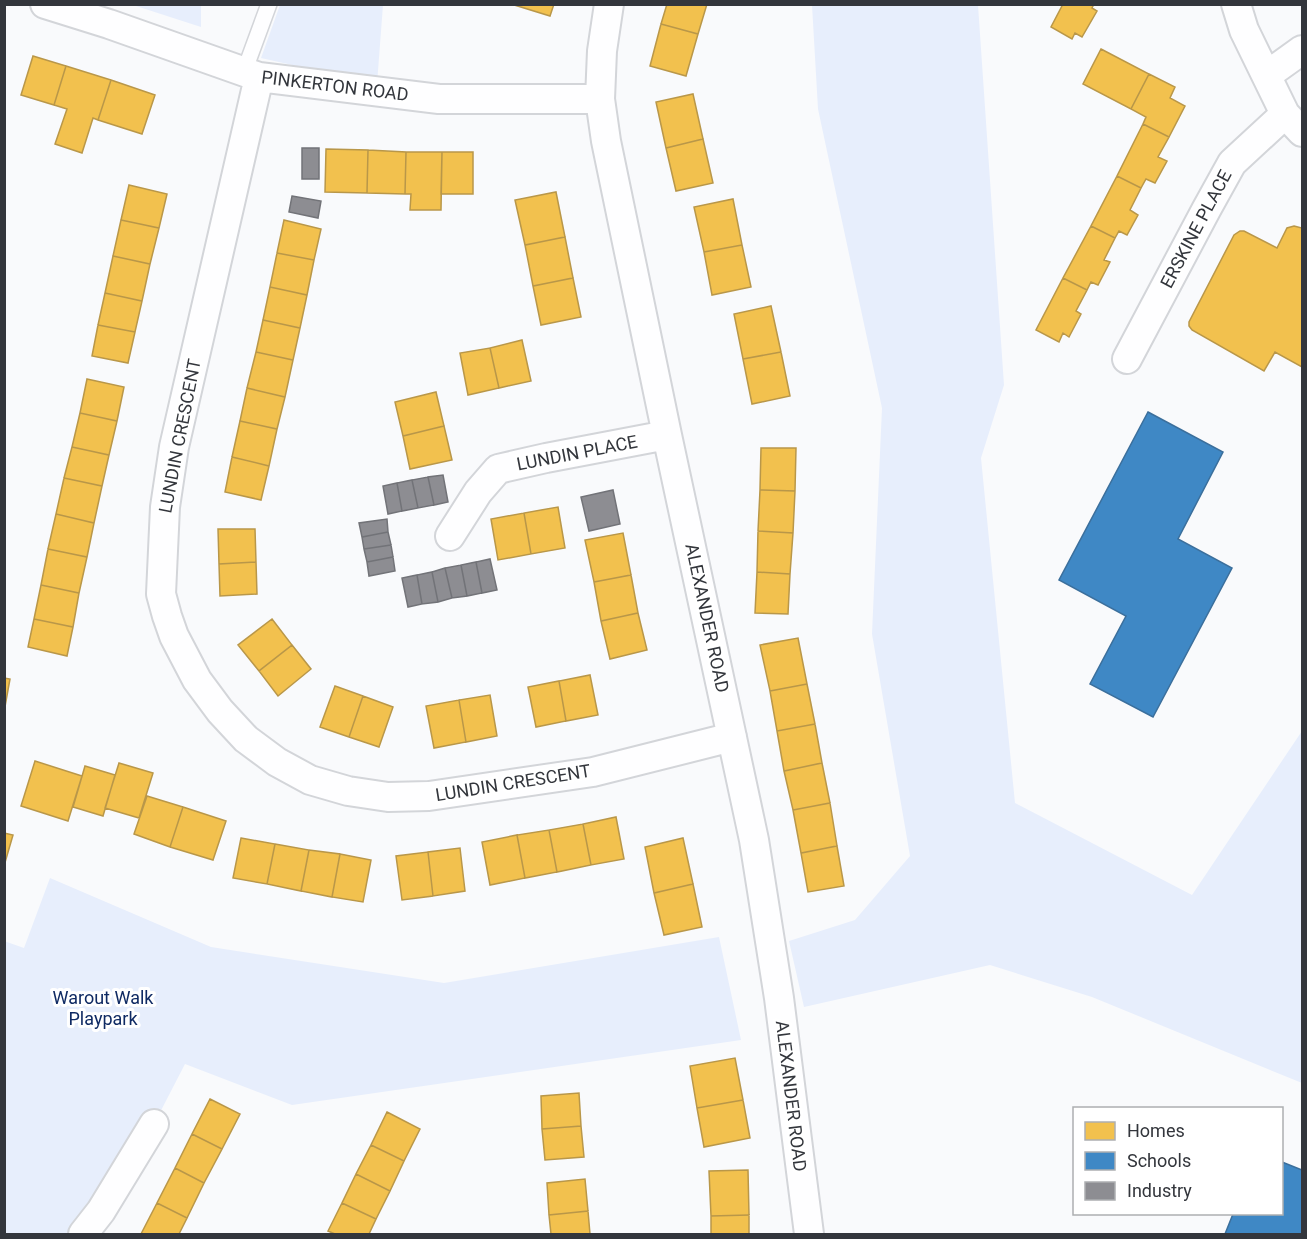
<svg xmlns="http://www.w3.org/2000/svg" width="1307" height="1239" font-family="Roboto,sans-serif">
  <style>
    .green { fill: #e7eefc }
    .homes { fill: #f2c14e; stroke: #b99749; stroke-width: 1.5 }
    .schools { fill: #3f88c5; stroke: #3b6f9c; stroke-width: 1.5 }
    .industry { fill: #8d8d92; stroke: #727378; stroke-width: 1.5 }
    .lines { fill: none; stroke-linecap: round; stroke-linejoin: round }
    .lane-casing { stroke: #d3d5d9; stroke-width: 18 }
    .street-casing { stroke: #d3d5d9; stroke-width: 32 }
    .lane { stroke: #fefeff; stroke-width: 15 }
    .street { stroke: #fefeff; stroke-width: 28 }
    .labels { text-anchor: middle; stroke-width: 6; stroke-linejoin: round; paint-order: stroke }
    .street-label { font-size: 18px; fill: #33363c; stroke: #fff }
    .park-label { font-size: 18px; fill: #0f2a63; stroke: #fff }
  </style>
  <rect width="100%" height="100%" fill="#f9fafc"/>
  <path class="green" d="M133,5H201V27Z
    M280,5H383L377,84L261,58Z
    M812,5H978L1004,385L981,458L1015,803L1192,895L1302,731V1083L1092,997L990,965L804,1007L789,941L855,920L910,856L872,634L882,408L818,109Z
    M50,878L211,947L444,983L719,937L741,1040L292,1105L185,1064L154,1124L78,1234H5L4,941L24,948Z"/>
  <path class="homes" d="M511,4H554L550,16Z
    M667,4H707L698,34L661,24Z
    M1063,4H1094L1092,8L1097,11L1082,37L1075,33L1072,39L1051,27Z
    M661,24L698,34L686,76L650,66Z
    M1101,49L1149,74L1131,109L1083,84Z
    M33,56L66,66L54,105L21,95Z
    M66,66L111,80L98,120L93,118L82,153L55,144L67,109L54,105Z
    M1149,74L1175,87L1170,98L1185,106L1169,137L1143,124L1146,117L1131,109Z
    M111,80L155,95L142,134L98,120Z
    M693,94L703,139L666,148L656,102Z
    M1143,124L1169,137L1158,157L1167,161L1155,183L1146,179L1141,188L1117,176Z
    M703,139L713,183L676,191L666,148Z
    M326,149L368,150L367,193L325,192Z
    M368,150L406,152L405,194L367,193Z
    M406,152H442L441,210H410L411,194H405Z
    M442,152H473V194H441Z
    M1117,176L1141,188L1130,210L1138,215L1127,235L1119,231L1115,238L1091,226Z
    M129,185L167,194L159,228L121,220Z
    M556,192L565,237L525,245L515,200Z
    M733,199L742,245L704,252L694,207Z
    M121,220L159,228L150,264L113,256Z
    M284,220L321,229L314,260L277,253Z
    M1091,226L1115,238L1104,260L1110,262L1098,285L1091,282L1087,290L1063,278Z
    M1294,226L1302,228V367L1275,352L1264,371L1192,330L1189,326V322L1234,235L1240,231H1244L1277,248L1287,228Z
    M565,237L573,278L533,286L525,245Z
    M742,245L751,287L712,295L704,252Z
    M277,253L314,260L307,295L270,287Z
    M113,256L150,264L142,301L105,293Z
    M573,278L581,317L541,325L533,286Z
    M1063,278L1087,290L1076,311L1081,314L1069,337L1063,333L1059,342L1036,330Z
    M270,287L307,295L300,328L263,320Z
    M105,293L142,301L135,332L98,325Z
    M771,306L781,352L743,359L734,314Z
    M263,320L300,328L293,360L256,352Z
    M98,325L135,332L128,363L92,356Z
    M522,340L531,381L499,388L490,348Z
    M490,348L499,388L468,395L460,353Z
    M256,352L293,360L285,397L247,388Z
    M781,352L790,396L752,404L743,359Z
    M87,379L124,387L117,421L80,413Z
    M247,388L285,397L277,429L240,421Z
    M436,392L444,426L403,436L395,402Z
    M80,413L117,421L109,455L72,447Z
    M240,421L277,429L269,466L232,457Z
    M444,426L452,460L410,469L403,436Z
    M72,447L109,455L102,486L64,478Z
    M761,448H796L795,491L760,490Z
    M232,457L269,466L261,500L225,492Z
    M64,478L102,486L94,523L56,514Z
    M760,490L795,491L793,533L758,531Z
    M558,507L565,548L531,554L524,513Z
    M524,513L531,554L498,560L491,519Z
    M56,514L94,523L87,557L48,549Z
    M218,529H255L256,562L219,564Z
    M758,531L793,533L790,574L757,572Z
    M623,533L631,575L594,582L585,540Z
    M48,549L87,557L79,593L41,585Z
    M256,562L257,594L220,596L219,564Z
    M757,572L790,574L788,614L755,613Z
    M631,575L638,613L601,621L594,582Z
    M41,585L79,593L73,627L34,619Z
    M638,613L647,650L610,659L601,621Z
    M34,619L73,627L67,656L28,647Z
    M272,619L292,645L259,671L238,645Z
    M798,638L807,684L770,691L760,645Z
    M292,645L311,669L278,696L259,671Z
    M590,675L598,715L566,721L559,681Z
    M4,678L10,679L4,712Z
    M559,681L566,721L536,727L528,687Z
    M807,684L815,724L777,731L770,691Z
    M335,686L363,696L349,737L320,727Z
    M490,695L497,736L466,742L459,700Z
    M363,696L393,707L379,747L349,737Z
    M459,700L466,742L434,748L426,706Z
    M815,724L822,763L784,771L777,731Z
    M35,761L82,776L68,821L21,806Z
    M119,763L153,773L139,818L105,808Z
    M822,763L830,803L793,810L784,771Z
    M85,766L115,775L103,816L73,807Z
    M147,796L183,807L170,847L134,834Z
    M830,803L837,846L801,853L793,810Z
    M183,807L226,821L213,860L170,847Z
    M616,817L624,859L591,865L583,824Z
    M583,824L591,865L557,872L549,830Z
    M549,830L557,872L525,878L517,835Z
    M4,833L13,835L4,866Z
    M517,835L525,878L490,885L482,842Z
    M241,838L275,844L267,884L233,878Z
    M683,838L693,884L654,893L645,847Z
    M275,844L309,850L301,891L267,884Z
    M837,846L844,886L808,892L801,853Z
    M460,848L465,891L433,896L428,852Z
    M309,850L340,854L332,897L301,891Z
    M428,852L433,896L402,900L396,856Z
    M340,854L371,860L363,902L332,897Z
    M693,884L702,927L664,935L654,893Z
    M735,1058L743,1100L697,1108L690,1066Z
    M579,1093L581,1126L542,1129L541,1096Z
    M210,1099L240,1114L222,1149L192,1134Z
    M743,1100L750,1138L704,1147L697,1108Z
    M387,1112L420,1129L404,1161L371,1145Z
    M581,1126L584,1157L545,1160L542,1129Z
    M192,1134L222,1149L204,1183L175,1168Z
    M371,1145L404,1161L390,1191L356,1174Z
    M175,1168L204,1183L187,1218L157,1203Z
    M748,1170L749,1215L711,1216L709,1171Z
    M356,1174L390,1191L376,1219L342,1203Z
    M585,1179L588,1211L549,1215L547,1183Z
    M157,1203L187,1218L179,1234H141Z
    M342,1203L376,1219L369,1234H335L328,1231Z
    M588,1211L590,1234H551L549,1215Z
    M749,1215V1234H711V1216Z"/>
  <path class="schools" d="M1148,412L1223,452L1178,539L1232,568L1153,717L1090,684L1126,616L1059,580Z
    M1282,1162L1302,1170V1234H1225L1233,1214H1282Z"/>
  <path class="industry" d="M302,148H319V179H302Z
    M292,196L321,201L318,218L289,212Z
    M443,475L448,502L434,505L428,477Z
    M428,477L434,505L418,508L412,480Z
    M412,480L418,508L402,511L397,483Z
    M397,483L402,511L388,514L383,486Z
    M613,490L620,524L589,531L581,497Z
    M387,519L388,532L362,537L359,523Z
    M388,532L391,545L364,549L362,537Z
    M391,545L393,557L367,562L364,549Z
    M393,557L395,571L369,576L367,562Z
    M490,559L497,590L482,593L476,562Z
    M476,562L482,593L467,596L461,565Z
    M461,565L467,596L452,598L445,568Z
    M445,568L452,598L438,602L432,572Z
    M432,572L438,602L422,604L417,575Z
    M417,575L422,604L408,607L402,578Z"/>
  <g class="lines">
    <g class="lane-casing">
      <path id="lane" d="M244,72L269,4"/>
    </g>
    <g class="street-casing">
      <path id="street" d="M45,4L109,24L259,77L439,99H600
        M609,4L602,51L600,99L606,141L667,435L754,840L779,998L809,1234
        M1236,4L1244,30L1285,114L1302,132
        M1267,75L1302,50
        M259,77L174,447L165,507L161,594L167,616L174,636L197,680L220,711L246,739L277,762L310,780L348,791L388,797L429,796L593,772L732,737
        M1127,359L1206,210L1232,163L1285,114
        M450,536L478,492L498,469L546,458L667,435
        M83,1234L101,1211L154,1124"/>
    </g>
    <use href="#lane" class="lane"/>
    <use href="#street" class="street"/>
  </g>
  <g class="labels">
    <g class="street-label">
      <text transform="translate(335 86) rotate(7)" y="6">PINKERTON ROAD</text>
      <text transform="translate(1196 229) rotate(-62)" y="6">ERSKINE PLACE</text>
      <text transform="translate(180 436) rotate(-79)" y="6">LUNDIN CRESCENT</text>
      <text transform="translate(577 453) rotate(-11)" y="6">LUNDIN PLACE</text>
      <text transform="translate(707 618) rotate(78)" y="6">ALEXANDER ROAD</text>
      <text transform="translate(513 783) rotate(-9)" y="6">LUNDIN CRESCENT</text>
      <text transform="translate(791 1096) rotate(83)" y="6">ALEXANDER ROAD</text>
    </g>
    <g class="park-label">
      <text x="103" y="1004">Warout Walk<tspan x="103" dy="21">Playpark</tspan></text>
    </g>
  </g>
  <rect width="1307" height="1239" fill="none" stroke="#33363c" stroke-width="12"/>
  <rect x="1073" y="1107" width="210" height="108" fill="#ffffff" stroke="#adafb1" stroke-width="1.5"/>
  <rect x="1085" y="1122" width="30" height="18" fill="#f2c14e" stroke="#adafb1" stroke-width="1.5"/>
  <text x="1127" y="1137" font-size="18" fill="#33363c">Homes</text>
  <rect x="1085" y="1152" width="30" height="18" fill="#3f88c5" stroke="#adafb1" stroke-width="1.5"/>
  <text x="1127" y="1167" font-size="18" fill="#33363c">Schools</text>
  <rect x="1085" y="1182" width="30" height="18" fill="#8d8d92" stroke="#adafb1" stroke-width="1.5"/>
  <text x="1127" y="1197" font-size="18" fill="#33363c">Industry</text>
</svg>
